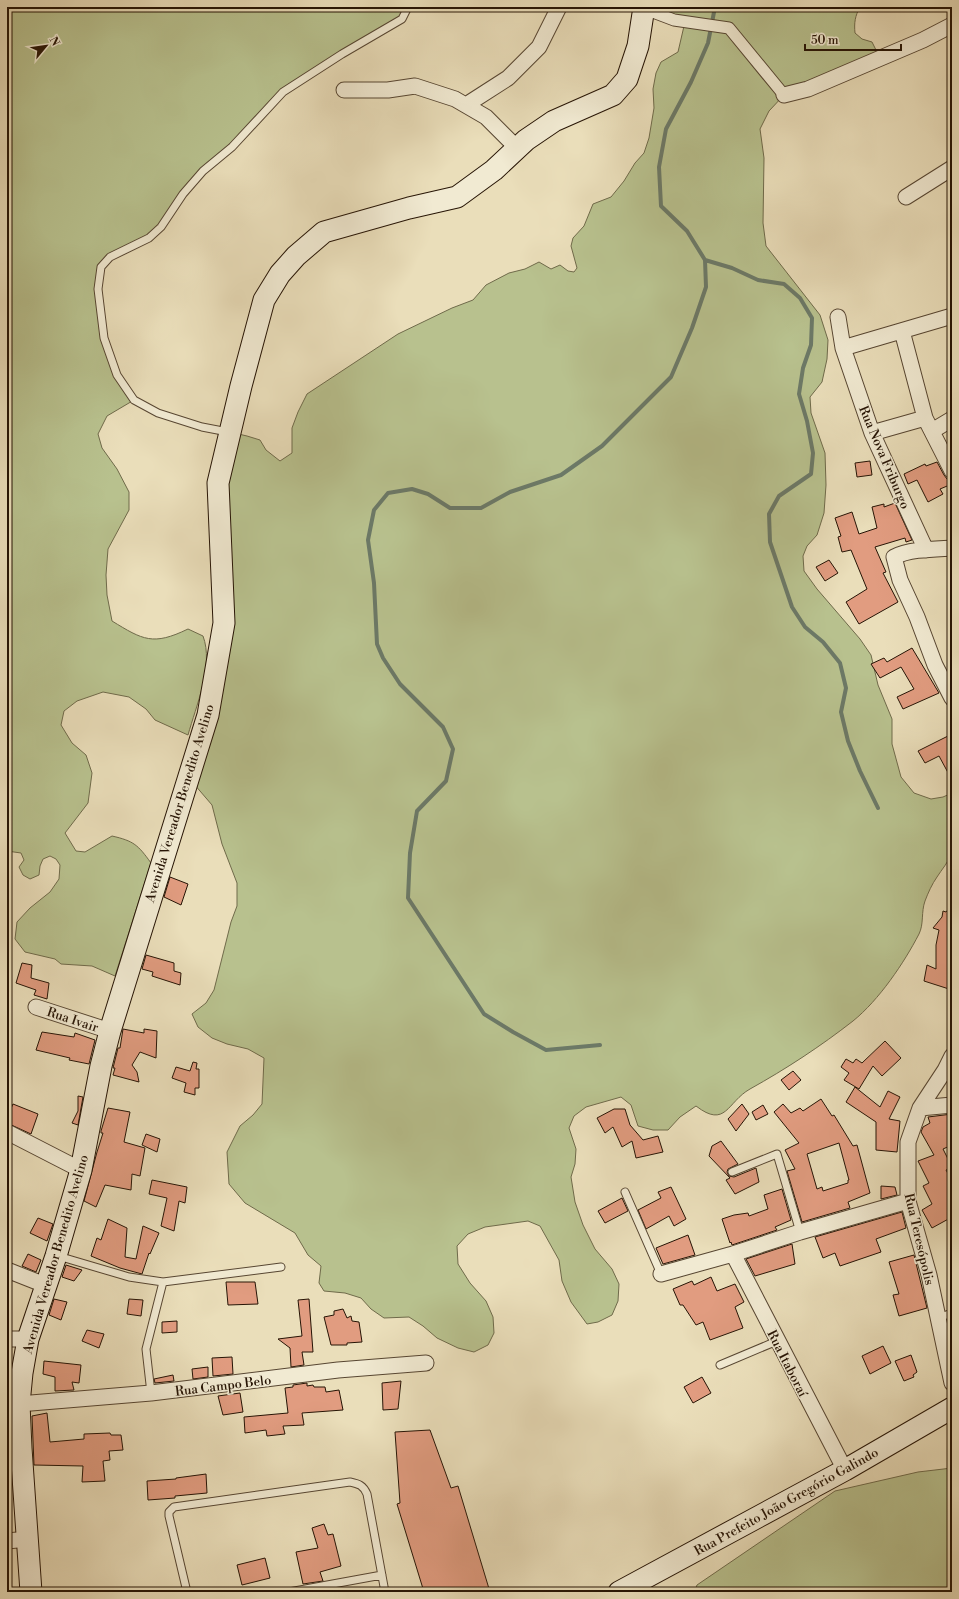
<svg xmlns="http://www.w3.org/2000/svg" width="959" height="1599" font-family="'Libre Bodoni',serif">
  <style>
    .green { fill: #b8c18e; stroke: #6f6a4a }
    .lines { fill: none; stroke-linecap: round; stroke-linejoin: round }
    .stream { stroke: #6c7967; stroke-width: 4 }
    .building { fill: #e19c80; stroke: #261405; fill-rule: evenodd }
    .service-casing { stroke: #574632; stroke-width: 9 }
    .pedestrian-casing { stroke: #574632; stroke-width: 13 }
    .minor-casing { stroke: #574632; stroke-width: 17 }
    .secondary-casing { stroke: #261405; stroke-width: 23 }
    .service { stroke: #f1ead2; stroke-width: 7 }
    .pedestrian { stroke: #f1ead2; stroke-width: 11 }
    .minor { stroke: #f1ead2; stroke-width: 15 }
    .secondary { stroke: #f1ead2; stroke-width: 21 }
    .labels { text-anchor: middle; stroke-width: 3; stroke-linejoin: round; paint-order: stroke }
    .street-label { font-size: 13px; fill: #261405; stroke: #f1ead2 }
  </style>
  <rect width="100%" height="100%" fill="#eadeba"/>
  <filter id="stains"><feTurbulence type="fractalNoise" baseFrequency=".005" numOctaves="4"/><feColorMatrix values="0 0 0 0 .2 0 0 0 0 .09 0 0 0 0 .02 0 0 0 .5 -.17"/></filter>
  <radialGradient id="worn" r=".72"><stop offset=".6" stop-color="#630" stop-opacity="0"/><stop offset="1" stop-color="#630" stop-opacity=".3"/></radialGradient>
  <path class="green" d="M7,7H411L402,19L283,93L203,171L149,238L127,247L101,267L98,289L104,338L117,375L134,400L107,416L98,434L102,448L117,469L129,492V510L108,549L106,575L107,595L112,621C143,640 153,646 188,629L203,636C214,665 196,706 188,735L155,720L146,709L129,697L103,692L77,701L64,711L61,725L72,743L86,755L92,773L88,803L65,833L76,851L85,852L112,836C134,841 138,845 151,863L115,976L92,966L61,964L55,959L25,952L15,939L17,922L30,908L50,892L59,879L60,865L56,859L50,856L43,859L40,866L39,875L30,879L23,875L19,867L24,860L21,853L7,851Z
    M644,7H860C855,16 854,23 855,33L862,39L872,42L877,52L784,95L769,111L760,129L764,158L763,223L766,246L820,315L828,340L827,359L822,382L810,397L811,413L825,453L826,485L824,513L817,535L807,546L803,556L804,571L817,589L860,639L871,655L878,685L892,719V744L901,777L914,793L931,799L943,797L952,793C952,806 955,844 951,854C948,863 942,869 937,877C932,884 928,893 925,901C921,912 924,924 919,934C904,963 879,1000 853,1021C821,1046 786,1069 750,1089C727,1102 726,1129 696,1106L680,1117L668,1130H653L638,1126L631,1105L621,1097L586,1107L574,1116L569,1128L576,1149L575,1164L571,1177L575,1202L583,1225L595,1249L612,1269L619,1284L618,1301L612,1315L598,1322L587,1324L571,1302L562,1281L559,1260L540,1226L528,1221L485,1227L468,1234L457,1246L458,1264L470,1283L486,1301L493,1317L494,1333L488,1345L474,1352L458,1348L437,1338L423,1326L409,1317L384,1318L371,1309L361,1298L345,1293L324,1291L319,1283L321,1266L308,1255L295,1233L245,1203L229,1184L227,1152L240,1126L253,1115L262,1104L264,1058L248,1049L227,1044L212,1038L198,1027L192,1014L206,1003L214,990L231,922L237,906V883L222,844L212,805L188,777L208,715L230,432L247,436L260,440L266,450L280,461L292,453V428L298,412L307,394L398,334L452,308L473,300L486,285L509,273L525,269L539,262L551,269L560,265L568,271L574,272L577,268L571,246L573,238L584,226L593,204L611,197L624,181L635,163L644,153L649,138L654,108L653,89L656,73L661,62L678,52L684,26Z
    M952,1468V1592H694L697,1585L835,1491L918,1472Z"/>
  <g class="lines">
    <path class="stream" d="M705,260L732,268L758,280L784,284L800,298L812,318L811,345L803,368L799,394L807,421L813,453L811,474L779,496L769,514L770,542L792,607L805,627L823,642L840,663L846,688L841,712L848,741L860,771L878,808
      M600,1045L546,1050L513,1032L484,1014L408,898L410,853L417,811L446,781L453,749L443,727L400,684L383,658L377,644L374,583L368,540L374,510L388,493L412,489L428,494L450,508H481L510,492L561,475L602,446L671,377L692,328L706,287L705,260L687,231L661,206L659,167L666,129L691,82L708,43L715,7"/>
  </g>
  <path class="building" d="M870,461L872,475L857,477L855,463Z
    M937,462L944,475L947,479L952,480V484L940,489L943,494L928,502L917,480L908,484L904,474L925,464L926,466Z
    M895,503L912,540L906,542L905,538L875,547L886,572L883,573L898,602L859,624L846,602L867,589L851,550L842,552L838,537L841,536L835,518L852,512L859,534L877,528L872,507L884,504V507Z
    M829,560L838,573L825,581L816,567Z
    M912,648L939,693L903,709L897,697L914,689L901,667L880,678L871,664L884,658L887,662Z
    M952,734V780L939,756L925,763L918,751Z
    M170,877L188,884L181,905L164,897Z
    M952,905V936L948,935L952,981L949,989L924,981L927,965L936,969V945L939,930L933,928L942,917L943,911L946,912Z
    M146,955L174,963V971L181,973L180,985L152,976L153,972L142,969Z
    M22,963L32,965L31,978L49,983L47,999L34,995L36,990L16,983Z
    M123,1029L144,1033V1029L157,1031L156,1058L140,1052L132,1065L137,1072L139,1082L113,1075L115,1068H113L118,1048H120Z
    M42,1032L74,1037L75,1033L95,1040L89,1064L69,1060L70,1058L36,1050Z
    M885,1041L901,1058L882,1076L873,1066L859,1089L844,1080L849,1073L841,1067L846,1059L853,1063L856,1059L862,1063Z
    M193,1062L197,1063L196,1069H199V1088H195V1095L184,1092L186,1083L172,1078L176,1067L190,1071Z
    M793,1071L801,1080L789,1090L781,1080Z
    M855,1087L880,1107L888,1091L900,1097L889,1119L900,1121L897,1152L876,1150V1122L846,1102Z
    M78,1096L83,1097L78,1125L72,1123L78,1111Z
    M821,1099L832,1116L834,1115L853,1146L857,1145L870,1193L848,1202L850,1208L802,1222L787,1171L795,1169L785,1150L799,1143L774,1112L783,1104L791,1113L800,1108L803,1111ZM839,1143L849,1180H848V1183L823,1191L822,1187L817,1189L807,1154Z
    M13,1104L38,1114L31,1134L7,1123V1117Z
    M742,1104L749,1114L736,1131L728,1119Z
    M763,1105L768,1114L756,1120L752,1112Z
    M108,1108L130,1112L124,1142L145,1148L140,1176L132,1174L131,1190L105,1185L96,1207L84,1201L97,1152L103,1133H101V1131Z
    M614,1109H625L630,1125L643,1140L658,1136L663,1152L636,1158L632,1141L622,1147L613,1127L605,1133L597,1118Z
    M952,1114V1145L943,1149L952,1167L946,1170L952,1181V1217L932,1228L922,1210L932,1204L923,1186L929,1183L918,1161L934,1155L921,1132L923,1127L930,1123L928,1117Z
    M146,1134L160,1139L157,1152L142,1145Z
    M721,1141L738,1164L728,1169L727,1172L729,1176L734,1177L756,1168L759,1182L735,1194L726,1180L730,1178L709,1156L712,1146Z
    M152,1180L187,1187L185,1203L179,1201L174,1231L161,1226L167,1198L149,1194Z
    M881,1186L895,1187L897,1195L881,1199Z
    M671,1187L686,1219L674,1226L669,1216L646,1229L638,1210L661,1198L658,1192Z
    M782,1189L791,1220L775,1227L777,1230L732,1245L731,1242L730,1243L722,1219L734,1215L748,1213L749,1216L768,1209L764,1195Z
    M622,1198L628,1211L605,1223L598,1211Z
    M902,1212L906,1228L876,1239L881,1252L840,1266L835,1253L823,1258L815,1237Z
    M38,1218L53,1224L47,1241L30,1233Z
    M108,1219L127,1228L125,1257L136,1259L143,1226L159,1233L150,1254L149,1253L142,1274L120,1268L91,1256L97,1238L101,1240Z
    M688,1235L695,1255L663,1264L656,1248Z
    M792,1244L795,1264L755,1276L746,1259Z
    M28,1254L41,1260L36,1272L22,1266Z
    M914,1255L927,1308L899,1316L893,1295L899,1294L889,1262Z
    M66,1265L82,1270L74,1281L62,1277Z
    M711,1277L717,1291L735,1284L744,1302L735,1307L743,1328L710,1340L703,1322L696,1325L683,1305H680L673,1289L692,1281L694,1285Z
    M226,1282H255L258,1304L228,1305Z
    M54,1299L67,1302L61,1320L49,1315Z
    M129,1299L143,1300L141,1316L127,1314Z
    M309,1299L313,1352H302L304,1365L291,1367L290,1348L278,1339L302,1336L298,1300Z
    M343,1309L347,1318L351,1316L352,1321L359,1322L362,1342L347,1343V1345H331L324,1317L334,1315V1311Z
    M177,1321V1332L162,1333V1322Z
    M87,1330L104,1334L99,1348L82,1341Z
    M883,1346L891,1363L870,1374L862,1356Z
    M911,1355L917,1372L913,1375L914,1377L904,1381L895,1361Z
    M232,1357L233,1374L213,1376L212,1358Z
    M44,1361L81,1365L79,1383L72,1382L74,1390L55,1391V1377L43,1374Z
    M208,1367V1377L193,1379L192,1369Z
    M173,1375L174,1381L155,1383L154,1379Z
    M702,1377L711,1393L693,1403L684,1387Z
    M401,1381L398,1409L383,1410L382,1383Z
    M307,1383V1386L313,1385L314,1387H325L326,1392L339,1390L343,1410L302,1413L304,1425L283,1426L285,1434L267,1436L266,1430L245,1433L244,1417L288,1413L285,1388L293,1387V1385Z
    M240,1393L243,1412L223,1415L218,1396Z
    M47,1413L50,1442L84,1439V1434L110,1433L111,1435H121L123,1450L109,1451L110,1460L103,1461L105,1481L82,1482L83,1466L34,1465L32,1416Z
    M430,1430L451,1488L458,1486L490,1592H424L397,1504L400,1503L395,1432Z
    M206,1474L207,1493L175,1496V1498L148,1500L147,1481L176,1479V1478Z
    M324,1524L328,1535L333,1534L341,1566L320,1572L323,1581L303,1584L296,1552L318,1548L312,1528Z
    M265,1558L270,1578L242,1585L237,1565Z"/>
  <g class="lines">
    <g class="service-casing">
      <path id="service" d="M228,432L202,427L158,413L134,400L117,375L104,338L98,289L101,267L110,257L149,238L161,227L183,194L203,171L232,147L283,92L342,54L402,19L408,7
        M732,1172L777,1154L800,1232
        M625,1192L661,1274
        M58,1256L129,1277L163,1282L281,1267
        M938,1318L952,1313
        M720,1365L777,1341
        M151,1393L146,1349L163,1282
        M187,1592L169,1516V1512L174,1507L350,1482C359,1484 363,1485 367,1494L385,1592
        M289,1592L382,1575"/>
    </g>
    <g class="pedestrian-casing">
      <path id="pedestrian" d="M645,9L674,20L729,28L784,95"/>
    </g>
    <g class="minor-casing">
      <path id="minor" d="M344,90H388L415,86L455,99L486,117L517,148
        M784,95L808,89L923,40L952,25
        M466,105L508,78L539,47L559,7
        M906,197L952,168
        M838,317L843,348L872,433L926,550
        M902,331L925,418L952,471
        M843,348L952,316
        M932,431L952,419
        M872,433L925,418
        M952,548C935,549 909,549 894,557L900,580L917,617L935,665L952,698
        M36,1007L110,1031
        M952,1056L945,1070L920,1108L908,1142V1201L929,1275L952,1383
        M920,1108L952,1105
        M7,1132L81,1170
        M733,1254L845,1470
        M7,1270L45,1285
        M661,1274L733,1254L800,1232L908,1201
        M7,1339H28
        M19,1404L151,1393L338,1370L426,1363
        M7,1541L28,1539"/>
    </g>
    <g class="secondary-casing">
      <path id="secondary" d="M31,1592L21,1448L19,1404L22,1373L28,1339L56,1256L81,1170L101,1066L110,1031L208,715L224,623L218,483L241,386L264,300L280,274L296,256L324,232L409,208L457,197L494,170L526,140L554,121L613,95L627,79L638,46L644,7
        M619,1592L845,1470L952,1408"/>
    </g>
    <use href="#service" class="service"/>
    <use href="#pedestrian" class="pedestrian"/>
    <use href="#minor" class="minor"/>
    <use href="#secondary" class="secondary"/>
  </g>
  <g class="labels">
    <g class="street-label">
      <text transform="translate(885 457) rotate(67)" y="5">Rua Nova Friburgo</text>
      <text transform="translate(179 803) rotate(-73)" y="5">Avenida Vereador Benedito Avelino</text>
      <text transform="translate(73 1019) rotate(18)" y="5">Rua Ivair</text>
      <text transform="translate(920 1239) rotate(77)" y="5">Rua Teresópolis</text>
      <text transform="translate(55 1254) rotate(-74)" y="5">Avenida Vereador Benedito Avelino</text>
      <text transform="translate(788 1363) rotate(63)" y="5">Rua Itaboraí</text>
      <text transform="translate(223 1385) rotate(-7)" y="5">Rua Campo Belo</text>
      <text transform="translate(786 1501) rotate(-29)" y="5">Rua Prefeito João Gregório Galindo</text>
    </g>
  </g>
  <rect width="959" height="1599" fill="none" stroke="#eadeba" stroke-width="24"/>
  <rect x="8" y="8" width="943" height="1583" fill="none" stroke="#261405" stroke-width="2"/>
  <rect x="12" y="12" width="935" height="1575" fill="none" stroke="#261405"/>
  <g transform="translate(46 46) rotate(61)" stroke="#f1ead2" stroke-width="3" paint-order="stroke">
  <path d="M0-3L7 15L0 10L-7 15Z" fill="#261405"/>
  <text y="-6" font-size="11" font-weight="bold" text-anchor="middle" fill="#261405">N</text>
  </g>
  <path d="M805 44v6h96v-6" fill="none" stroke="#261405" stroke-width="2"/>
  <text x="811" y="44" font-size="12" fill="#261405" stroke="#f1ead2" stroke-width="3" paint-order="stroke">50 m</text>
  <rect width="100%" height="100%" filter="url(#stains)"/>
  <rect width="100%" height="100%" fill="url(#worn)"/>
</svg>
